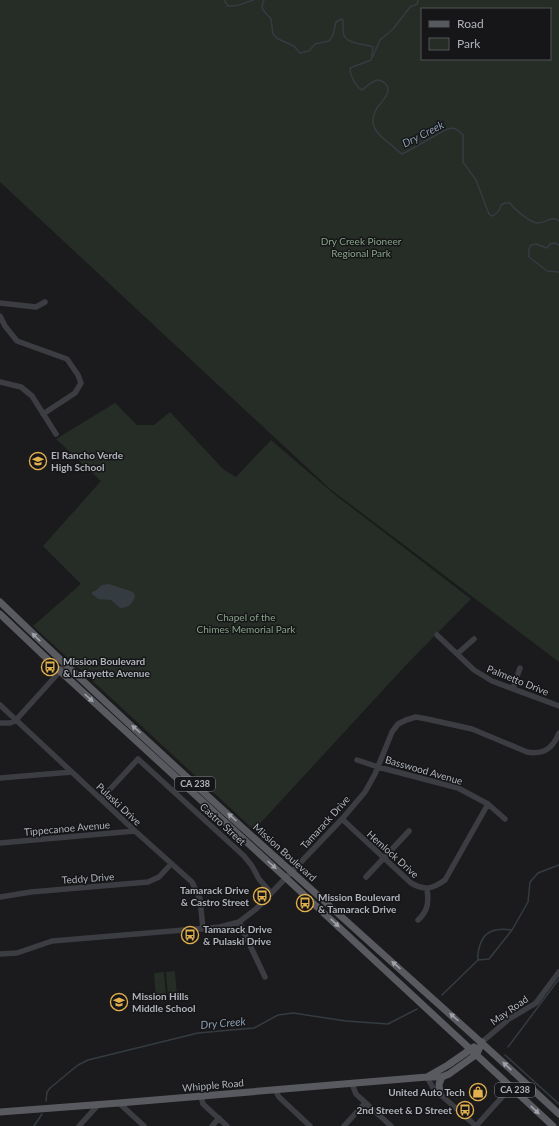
<svg xmlns="http://www.w3.org/2000/svg" width="559" height="1126" font-family="Lato,sans-serif">
  <style>
    .green { fill: #252d26; fill-rule: evenodd }
    .water { fill: #343c42 }
    .lines { fill: none; stroke-linecap: round; stroke-linejoin: round }
    .stream { stroke: #343c42; stroke-width: 1.5 }
    .minor { stroke: #3c3d42; stroke-width: 5.5 }
    .major { stroke: #595a60; stroke-width: 7 }
    .oneway { fill: #9ea1a9 }
    .labels { text-anchor: middle; stroke-width: 3; stroke-linejoin: round; paint-order: stroke }
    .shield { fill: #161618; stroke: #81848a; stroke-width: 1 }
    .shield-label { font-size: 9px; font-weight: bold; fill: #afb3bb }
    .park-label { font-size: 10px; fill: #88a48a; stroke: #161618 }
    .poi-label { font-size: 10px; font-weight: bold; fill: #afb3bb; stroke: #161618; text-anchor: start }
    .street-label { font-size: 10px; fill: #afb3bb; stroke: #161618 }
    .water-label { font-size: 11px; font-style: italic; fill: #8a9fb2; stroke: #161618 }
  </style>
  <rect width="100%" height="100%" fill="#1b1b1d"/>
  <path class="green" d="M0,0H559V662L330,489L0,182ZM422,9H550V59H422Z
    M115,403L137,425H154L170,412L223,469L236,477L271,440L334,494L471,599L407,664L254,830L33,626L81,584L43,546L101,481L56,439Z
    M175,971L177,996L168,997L166,972Z
    M164,972L166,997L156,998L154,973Z"/>
  <path class="water" d="M109,584L133,592L135,596C133,604 128,608 120,608L111,600L98,599L92,594V592L95,591L102,585Z"/>
  <g class="lines">
    <path class="stream" d="M224,0L228,6C238,7 244,3 253,0
      M264,0L262,6L263,10L271,19L273,34L278,39L294,46L300,53L309,51L315,44L329,41L333,35L336,22L341,19L343,20C343,25 342,33 345,37C349,44 366,44 373,47L371,60
      M372,58L380,40L393,29L410,7L417,4L418,0
      M371,60L350,68C350,76 355,86 362,90C366,87 370,83 375,81C380,78 388,84 388,90C388,97 380,103 377,108C367,125 377,134 390,144C394,147 397,151 402,154L408,151L445,130C454,126 457,129 463,135V162L476,180L489,214L492,216C497,214 500,211 501,205L505,203H510C514,209 532,224 538,223C547,223 551,215 559,221
      M559,245L555,243L550,244L547,248L536,244L531,245L529,249V257L547,271L559,272
      M478,960C477,951 481,936 490,932C496,929 505,929 512,930
      M442,995L478,960L489,959L512,930L528,902L530,882L538,873L559,865
      M508,1047L559,979
      M505,1055L559,1104
      M46,1101L47,1092L50,1088L78,1065L88,1060L198,1033L254,1028L278,1015L293,1013L346,1021L388,1024L417,1009
      M34,1126L42,1114"/>
    <path class="minor" d="M0,303L36,307L45,302
      M0,316L5,326L17,341L67,359L78,375L81,383L75,393L43,414
      M0,382L21,387L32,396L56,434
      M437,635L474,670L492,681L559,706
      M457,654L474,639
      M513,688L520,668
      M0,705L135,831L192,882L200,899L203,929
      M0,723H10L16,720L62,669
      M357,760L378,767L458,788L488,804L505,819
      M0,778L72,772
      M101,799L138,759L244,856L252,866L259,879L271,893
      M342,819L411,883C425,891 432,889 445,880L488,804
      M0,843L135,831
      M366,877L409,831
      M0,897L31,892L148,882L159,877L171,864
      M418,920C428,911 429,902 427,889
      M239,922L265,977
      M0,954L17,953L52,941L220,927L239,922L256,909L342,819L365,792L375,774L392,732L398,724L406,720L416,717L427,719L472,729L527,752C544,755 553,748 559,733
      M482,1042L509,1019L536,1003L559,972
      M427,1077L433,1088L476,1126L511,1087
      M352,1084L356,1094L391,1126
      M275,1090L279,1097L310,1126
      M201,1096L203,1104L227,1126
      M119,1103L144,1126
      M79,1126L99,1104
      M212,1126L219,1118
      M344,1126L365,1103"/>
    <path class="major" d="M0,602C105,703 213,802 322,899C401,971 481,1041 559,1114
      M0,614L61,672L286,878L553,1126
      M427,1077L448,1065L474,1047
      M440,1094L439,1084L442,1077
      M0,1112L119,1103L427,1077H442L449,1074L477,1054L482,1042"/>
  </g>
  <defs><path id="oneway-solid" d="M-6-.8H1V-3.2L6.5 0L1 3.2V.8H-6Z"/></defs>
  <g class="oneway">
    <use href="#oneway-solid" transform="translate(36 637) rotate(-136)"/>
    <use href="#oneway-solid" transform="translate(89 698) rotate(42)"/>
    <use href="#oneway-solid" transform="translate(136 729) rotate(-138)"/>
    <use href="#oneway-solid" transform="translate(232 817) rotate(-138)"/>
    <use href="#oneway-solid" transform="translate(272 865) rotate(42)"/>
    <use href="#oneway-solid" transform="translate(335 923) rotate(43)"/>
    <use href="#oneway-solid" transform="translate(396 965) rotate(-138)"/>
    <use href="#oneway-solid" transform="translate(454 1017) rotate(-138)"/>
    <use href="#oneway-solid" transform="translate(507 1066) rotate(-137)"/>
    <use href="#oneway-solid" transform="translate(535 1110) rotate(43)"/>
  </g>
  <defs>
    <g id="school-ring" transform="scale(0.9)"><circle r="9.5" fill="#161618" stroke="#e2b04d" stroke-width="1.5"/><path d="M0-5L7-2L0 1L-7-2ZM-4 1L0 2.5L4 1V4Q0 6-4 4Z" fill="#e2b04d"/></g>
    <g id="bus-ring" transform="scale(0.9)"><circle r="9.5" fill="#161618" stroke="#e2b04d" stroke-width="1.5"/><path d="M-5-6H5V4H4V6H2V4H-2V6H-4V4H-5ZM-3.5-4V0h7V-4ZM-3.5 1.2v1.5H-2V1.2ZM2 1.2v1.5H3.5V1.2Z" fill="#e2b04d"/></g>
    <g id="shop-ring" transform="scale(0.9)"><circle r="9.5" fill="#161618" stroke="#e2b04d" stroke-width="1.5"/><path d="M-5-2.5h2.3a2.7 3.5 0 0 1 5.4 0H5L5.5 6h-11ZM-1.5-2.5h3a1.5 2.3 0 0 0-3 0Z" fill="#e2b04d"/></g>
  </defs>
  <g fill-rule="evenodd">
    <use href="#school-ring" x="38" y="461"/>
    <use href="#bus-ring" x="50" y="667"/>
    <use href="#bus-ring" x="262" y="896"/>
    <use href="#bus-ring" x="305" y="903"/>
    <use href="#bus-ring" x="190" y="935"/>
    <use href="#school-ring" x="119" y="1002"/>
    <use href="#shop-ring" x="478" y="1092"/>
    <use href="#bus-ring" x="465" y="1110"/>
  </g>
  <g class="labels">
    <g class="shield">
      <rect x="175" y="777" width="40" height="14" rx="3"/>
      <rect x="495" y="1083" width="40" height="14" rx="3"/>
    </g>
    <g class="shield-label">
      <text x="195" y="787">CA 238</text>
      <text x="515" y="1093">CA 238</text>
    </g>
    <g class="park-label">
      <text x="361" y="245">Dry Creek Pioneer<tspan x="361" dy="12">Regional Park</tspan></text>
      <text x="246" y="621">Chapel of the<tspan x="246" dy="12">Chimes Memorial Park</tspan></text>
    </g>
    <g class="poi-label">
      <text x="51" y="459">El Rancho Verde<tspan x="51" dy="12">High School</tspan></text>
      <text x="63" y="665">Mission Boulevard<tspan x="63" dy="12">&amp; Lafayette Avenue</tspan></text>
      <text x="249" y="894" text-anchor="end">Tamarack Drive<tspan x="249" dy="12">&amp; Castro Street</tspan></text>
      <text x="318" y="901">Mission Boulevard<tspan x="318" dy="12">&amp; Tamarack Drive</tspan></text>
      <text x="203" y="933">Tamarack Drive<tspan x="203" dy="12">&amp; Pulaski Drive</tspan></text>
      <text x="132" y="1000">Mission Hills<tspan x="132" dy="12">Middle School</tspan></text>
      <text x="465" y="1096" text-anchor="end">United Auto Tech</text>
      <text x="452" y="1114" text-anchor="end">2nd Street &amp; D Street</text>
    </g>
    <g class="street-label">
      <text transform="translate(518 680) rotate(22)" y="4">Palmetto Drive</text>
      <text transform="translate(424 770) rotate(16)" y="4">Basswood Avenue</text>
      <text transform="translate(119 804) rotate(43)" y="4">Pulaski Drive</text>
      <text transform="translate(325 822) rotate(-48)" y="4">Tamarack Drive</text>
      <text transform="translate(223 824) rotate(42)" y="4">Castro Street</text>
      <text transform="translate(67 828) rotate(-5)" y="4">Tippecanoe Avenue</text>
      <text transform="translate(285 852) rotate(42)" y="4">Mission Boulevard</text>
      <text transform="translate(393 854) rotate(42)" y="4">Hemlock Drive</text>
      <text transform="translate(88 878) rotate(-4)" y="4">Teddy Drive</text>
      <text transform="translate(509 1010) rotate(-35)" y="4">May Road</text>
      <text transform="translate(213 1085) rotate(-5)" y="4">Whipple Road</text>
    </g>
    <g class="water-label">
      <text transform="translate(423 134) rotate(-27)" y="4">Dry Creek</text>
      <text transform="translate(223 1023) rotate(-5)" y="4">Dry Creek</text>
    </g>
  </g>
  <rect x="421" y="8" width="130" height="52" fill="#161618" stroke="#535559"/>
  <rect x="429" y="21" width="20" height="6" fill="#595a60" stroke="#535559"/>
  <text x="457" y="28" font-size="12" fill="#afb3bb">Road</text>
  <rect x="429" y="38" width="20" height="12" fill="#252d26" stroke="#535559"/>
  <text x="457" y="48" font-size="12" fill="#afb3bb">Park</text>
</svg>
